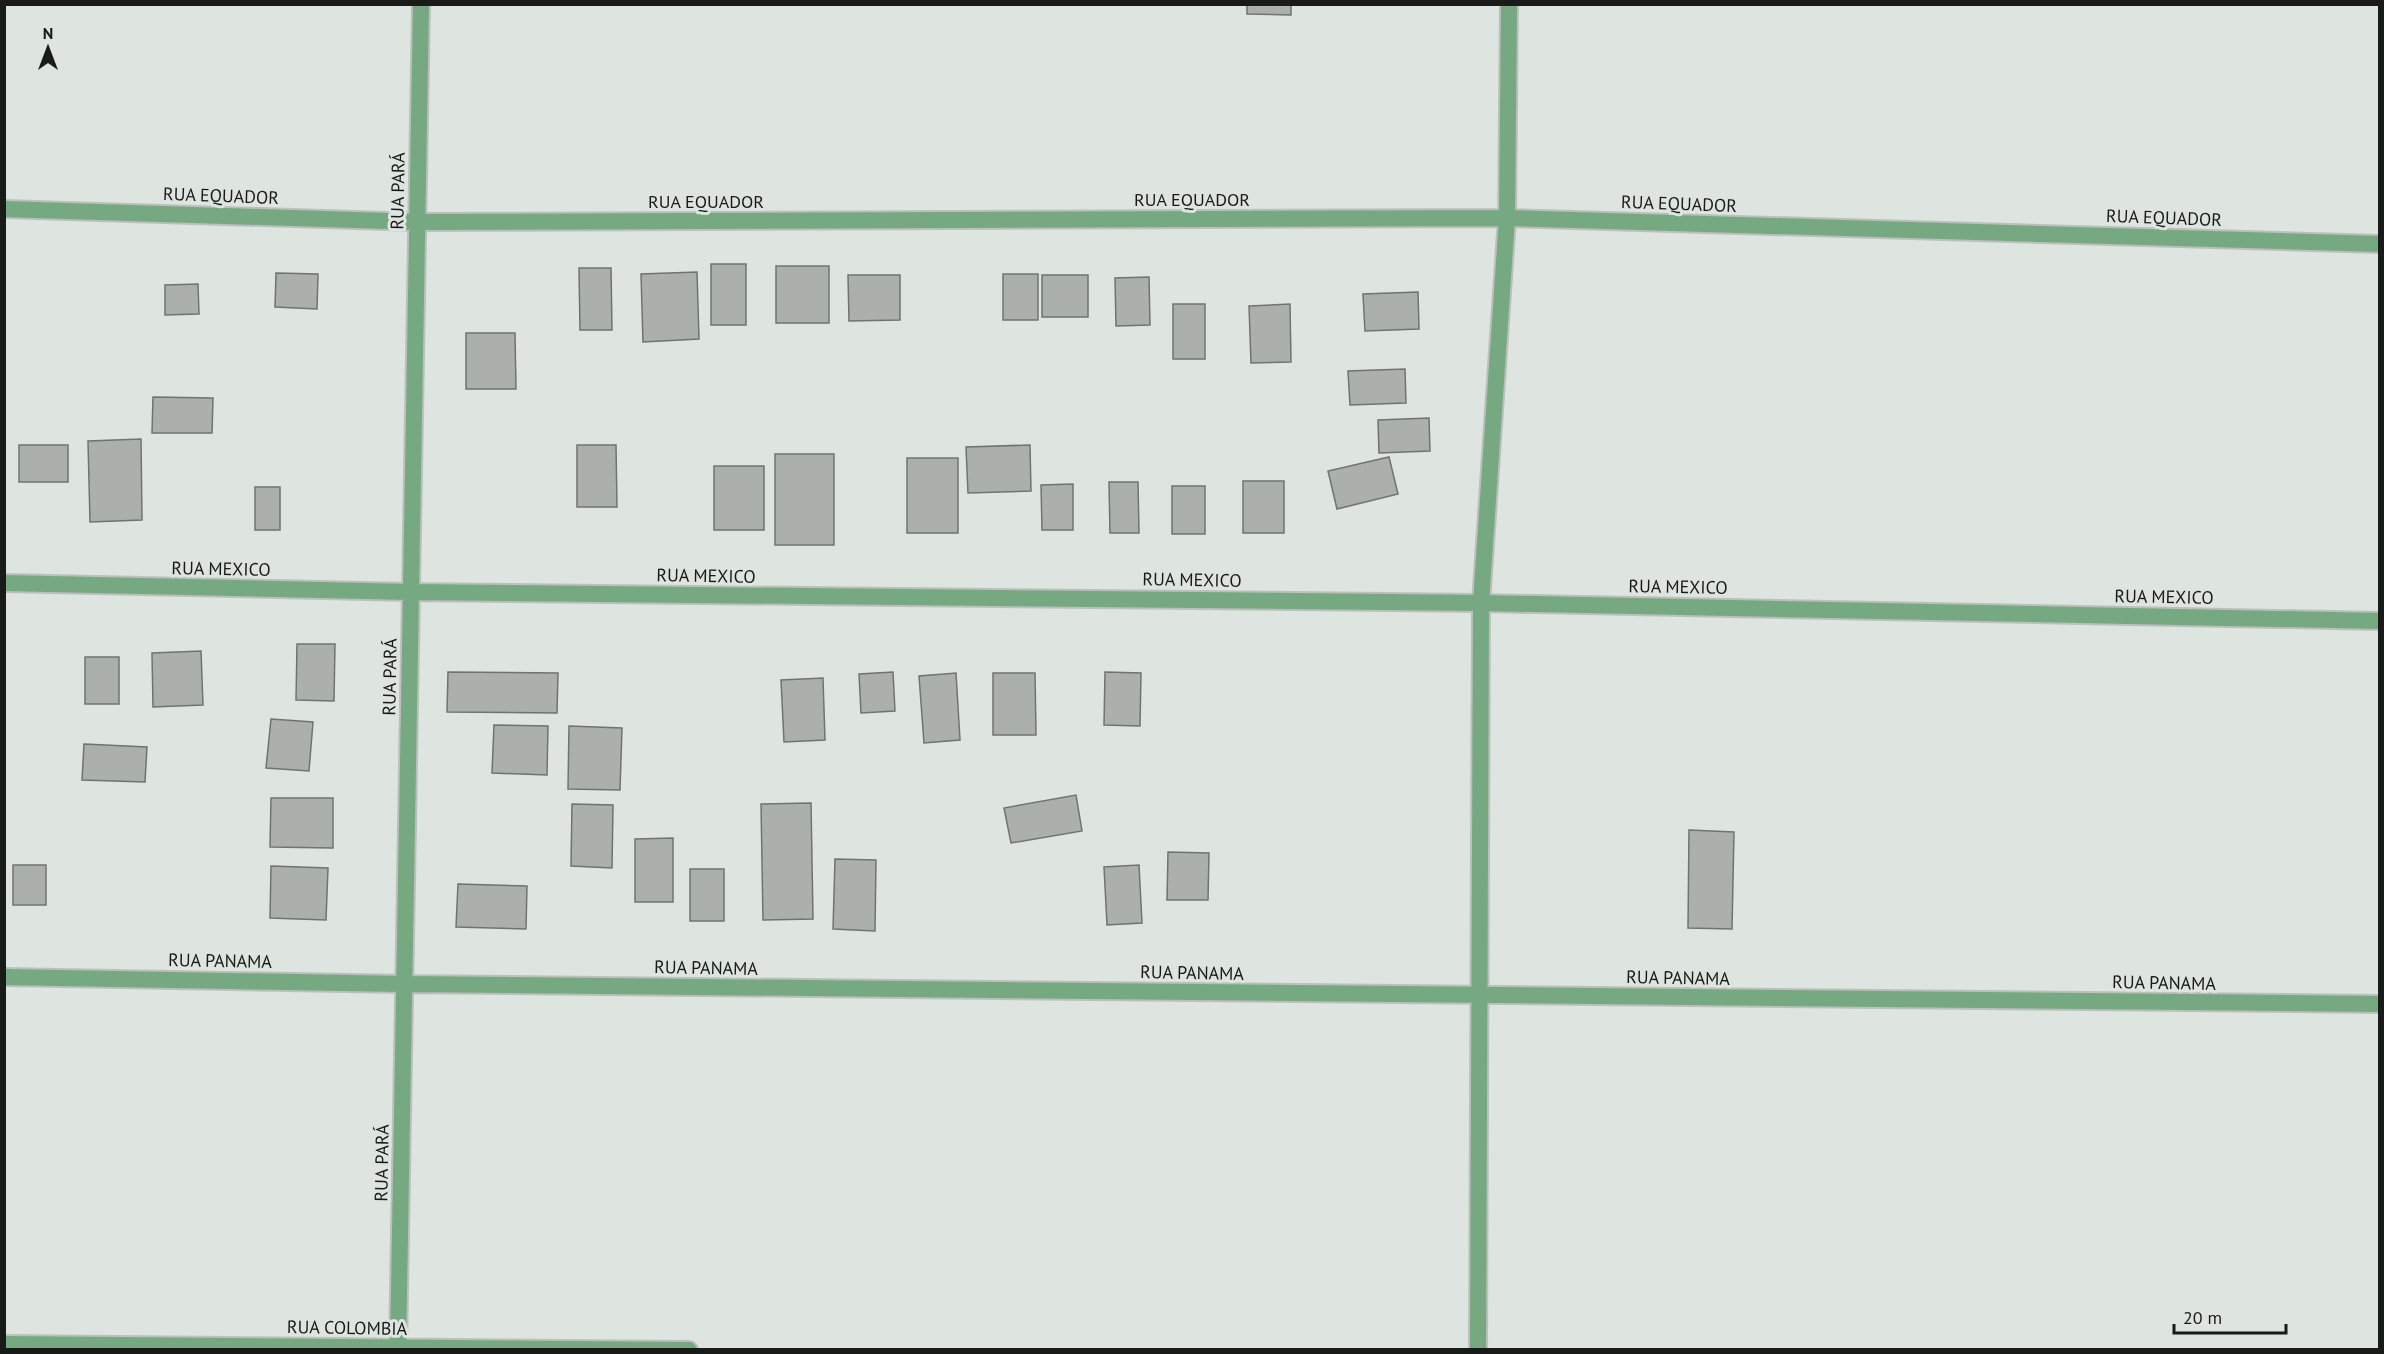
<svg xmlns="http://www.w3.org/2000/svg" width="2384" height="1354" font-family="'PT Sans',sans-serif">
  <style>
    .building { fill: #abb0ac; stroke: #6f7470; stroke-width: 1.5 }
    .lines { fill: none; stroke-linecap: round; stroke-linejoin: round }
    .minor-casing { stroke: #bbc0bb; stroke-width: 20 }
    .minor { stroke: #76a882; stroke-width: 16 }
    .labels { text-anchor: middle; stroke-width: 6; stroke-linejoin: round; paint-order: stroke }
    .street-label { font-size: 18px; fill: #191b19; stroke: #dee4df }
  </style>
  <rect width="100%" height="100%" fill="#dee4df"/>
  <path class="building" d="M1247,4H1291V15L1247,14Z
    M711,264H746V325H711Z
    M776,266H829V323H776Z
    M579,268H611L612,330H580Z
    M697,272L699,339L643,342L641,274Z
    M276,273L318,274L317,309L275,307Z
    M1003,274H1038V320H1003Z
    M848,275H900V320L849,321Z
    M1042,275H1088V317H1042Z
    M1149,277L1150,325L1116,326L1115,278Z
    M198,284L199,314L165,315V285Z
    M1418,292L1419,329L1365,331L1363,294Z
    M1173,304H1205V359H1173Z
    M1290,304L1291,362L1251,363L1249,306Z
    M466,333H515L516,389H466Z
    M1405,369L1406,403L1350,405L1348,371Z
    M153,397L213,398L212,433H152Z
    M1429,418L1430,451L1379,453L1378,420Z
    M141,439L142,520L90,522L88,441Z
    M19,445H68V482H19Z
    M577,445H616L617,507H577Z
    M1030,445L1031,491L968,493L966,447Z
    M775,454H834V545H775Z
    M1389,457L1398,494L1337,509L1328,471Z
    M907,458H958V533H907Z
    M714,466H764V530H714Z
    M1243,481H1284V533H1243Z
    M1109,482H1138L1139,533H1110Z
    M1073,484V530H1042L1041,485Z
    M1172,486H1205V534H1172Z
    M255,487H280V530H255Z
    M297,644H335L334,701L296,700Z
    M201,651L203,705L153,707L152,653Z
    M85,657H119V704H85Z
    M448,672L558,673L557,713L447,712Z
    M893,672L895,711L861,713L859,674Z
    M1105,672L1141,673L1140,726L1104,725Z
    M956,673L960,740L924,743L919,676Z
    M993,673H1035L1036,735H993Z
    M823,678L825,740L784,742L781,680Z
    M271,719L313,722L309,771L266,768Z
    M494,725L548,726L547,775L492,773Z
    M569,726L622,728L620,790L568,789Z
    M84,744L147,747L145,782L82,780Z
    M1076,795L1082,831L1011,843L1004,808Z
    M271,798H333V848L270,847Z
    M811,803L813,919L763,920L761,804Z
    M572,804L613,805L612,868L571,866Z
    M1689,830L1734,832L1732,929L1688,928Z
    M673,838V902H635V839Z
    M1168,852L1209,853L1208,900H1167Z
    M835,859L876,860L875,931L833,929Z
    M13,865H46V905H13Z
    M1139,865L1142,923L1107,925L1104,867Z
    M271,866L328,868L326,920L270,918Z
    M690,869H724V921H690Z
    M458,884L527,886L526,929L456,927Z"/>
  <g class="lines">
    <g class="minor-casing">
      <path id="minor" d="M4,209L417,222L1507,218L2380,244
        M4,583L410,592L1481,603L2380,621
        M4,977L404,984L2380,1004
        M4,1344L689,1350
        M398,1350L421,4
        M1478,1350L1481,603L1507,218L1509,4"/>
    </g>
    <use href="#minor" class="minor"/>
  </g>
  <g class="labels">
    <g class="street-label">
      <text transform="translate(398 191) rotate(-89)" y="6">RUA PARÁ</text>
      <text transform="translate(221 196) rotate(2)" y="6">RUA EQUADOR</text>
      <text x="1192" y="206">RUA EQUADOR</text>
      <text x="706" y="208">RUA EQUADOR</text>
      <text transform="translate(1679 204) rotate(2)" y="6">RUA EQUADOR</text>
      <text transform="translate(2164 218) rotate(2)" y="6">RUA EQUADOR</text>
      <text transform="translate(221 569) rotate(1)" y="6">RUA MEXICO</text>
      <text transform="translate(706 576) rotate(1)" y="6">RUA MEXICO</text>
      <text transform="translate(1192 580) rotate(1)" y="6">RUA MEXICO</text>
      <text transform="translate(1678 587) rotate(1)" y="6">RUA MEXICO</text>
      <text transform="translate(2164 597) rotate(1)" y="6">RUA MEXICO</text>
      <text transform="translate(390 677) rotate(-89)" y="6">RUA PARÁ</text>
      <text transform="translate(220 961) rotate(1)" y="6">RUA PANAMA</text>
      <text transform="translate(706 968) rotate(1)" y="6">RUA PANAMA</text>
      <text transform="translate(1192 973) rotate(1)" y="6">RUA PANAMA</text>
      <text transform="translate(1678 978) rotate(1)" y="6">RUA PANAMA</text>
      <text transform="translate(2164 983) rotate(1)" y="6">RUA PANAMA</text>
      <text transform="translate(382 1163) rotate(-89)" y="6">RUA PARÁ</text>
      <text transform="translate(347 1328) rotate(1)" y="6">RUA COLOMBIA</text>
    </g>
  </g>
  <rect width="2384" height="1354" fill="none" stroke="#191b19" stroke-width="12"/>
  <g transform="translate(48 48)" stroke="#dee4df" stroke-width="4.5" paint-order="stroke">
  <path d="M0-4.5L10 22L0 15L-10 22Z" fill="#191b19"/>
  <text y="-9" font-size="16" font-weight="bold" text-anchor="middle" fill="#191b19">N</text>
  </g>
  <path d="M2174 1324v9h112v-9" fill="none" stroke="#191b19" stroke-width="3"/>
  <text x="2183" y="1324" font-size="18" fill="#191b19" stroke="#dee4df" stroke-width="4.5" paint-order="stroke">20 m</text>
</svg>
